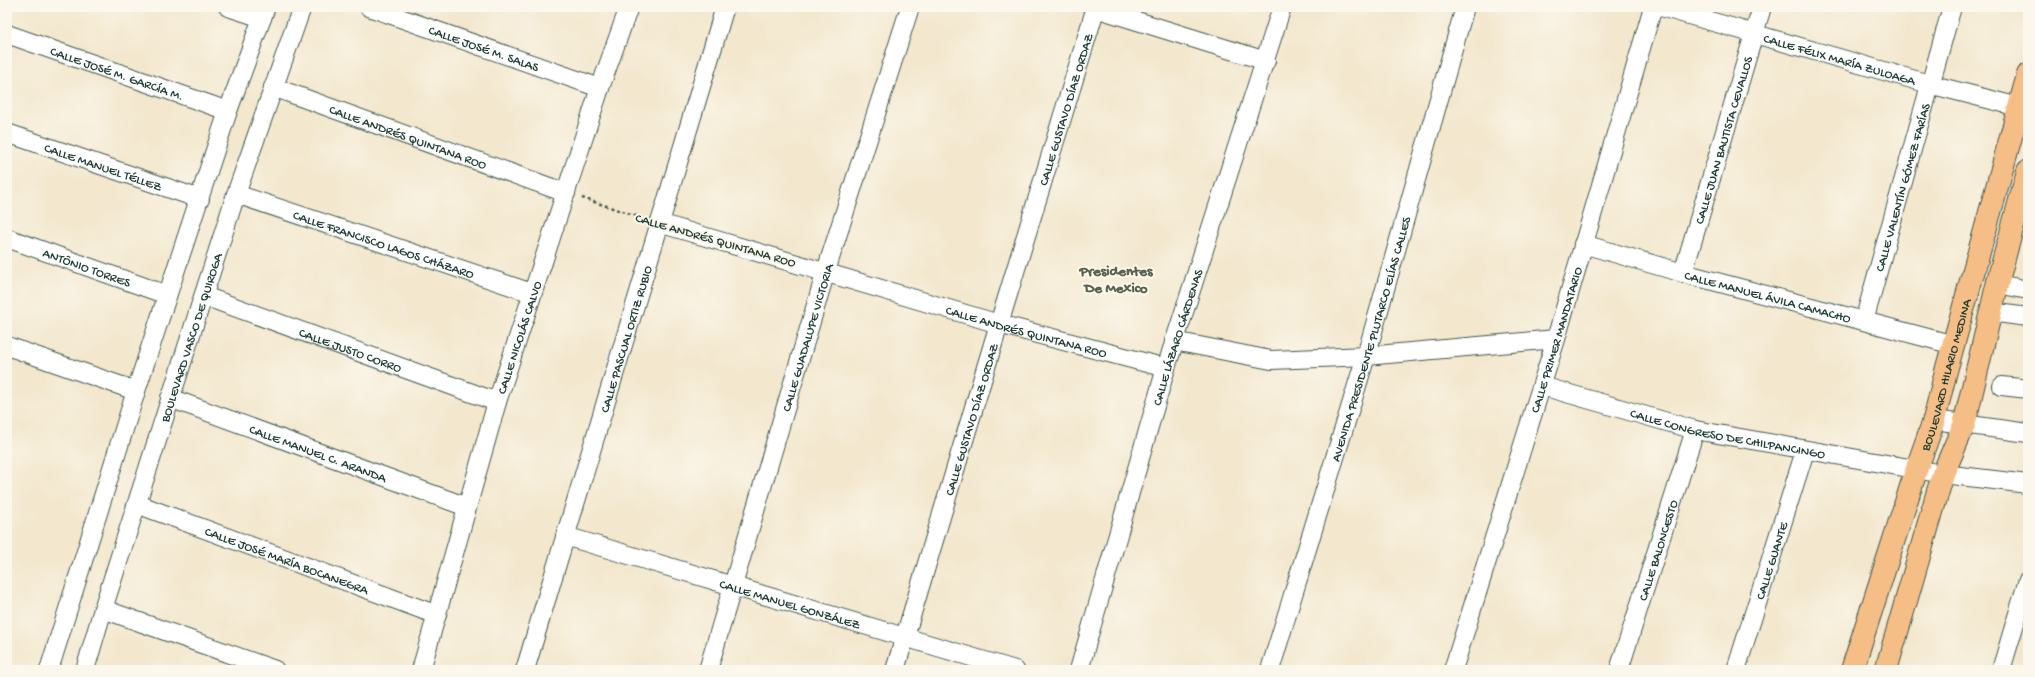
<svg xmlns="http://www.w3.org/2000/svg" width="2035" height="677" font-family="'Gochi Hand',sans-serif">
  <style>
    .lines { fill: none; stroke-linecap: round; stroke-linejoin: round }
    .minor-casing { stroke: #3f564b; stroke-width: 20 }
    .major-casing { stroke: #3f564b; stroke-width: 24 }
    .path { stroke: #3f564b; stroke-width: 2.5; stroke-dasharray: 3 3; stroke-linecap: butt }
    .minor { stroke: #fff; stroke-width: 18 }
    .major { stroke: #f6be87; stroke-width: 22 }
    .labels { text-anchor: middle; stroke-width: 4; stroke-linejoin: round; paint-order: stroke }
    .street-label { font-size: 13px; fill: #1f3d34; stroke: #fbf7ec }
    .quarter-label { font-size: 15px; font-weight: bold; fill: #59614e; stroke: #fbf7ec }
  </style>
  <rect width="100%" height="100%" fill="#fbf7ec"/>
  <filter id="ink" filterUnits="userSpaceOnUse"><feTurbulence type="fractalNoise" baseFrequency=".025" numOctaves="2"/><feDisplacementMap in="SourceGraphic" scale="8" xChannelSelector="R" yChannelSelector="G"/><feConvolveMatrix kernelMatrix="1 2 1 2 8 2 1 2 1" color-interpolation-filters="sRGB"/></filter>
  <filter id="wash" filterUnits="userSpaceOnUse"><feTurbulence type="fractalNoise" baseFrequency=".012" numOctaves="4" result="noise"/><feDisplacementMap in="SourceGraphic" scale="16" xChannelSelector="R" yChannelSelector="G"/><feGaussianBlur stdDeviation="0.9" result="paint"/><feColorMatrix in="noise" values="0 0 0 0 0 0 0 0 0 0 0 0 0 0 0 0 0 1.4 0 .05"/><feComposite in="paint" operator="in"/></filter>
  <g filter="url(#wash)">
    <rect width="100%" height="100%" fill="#f3e7cd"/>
  </g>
  <g filter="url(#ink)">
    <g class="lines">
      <g class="minor-casing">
        <g id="minor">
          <path d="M228,7L262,18"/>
          <path id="s1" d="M369,7L600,88"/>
          <path d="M1092,7L1266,61"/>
          <path id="s2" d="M1661,7L1929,84L2019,107"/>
          <path id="s3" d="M7,34L228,111"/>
          <path id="s4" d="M273,87L566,193"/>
          <path id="s5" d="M7,133L200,199"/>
          <path id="s6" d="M236,194L532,293"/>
          <path id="s7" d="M659,223L999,324L1166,368"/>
          <path id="s8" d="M7,238L167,295"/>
          <path id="s9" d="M1583,244L1683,273L1954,345"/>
          <path id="s10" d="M1683,273L1762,7"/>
          <path d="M1998,284L2028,290"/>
          <path id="s11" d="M204,296L497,402"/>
          <path d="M1990,312L2028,317"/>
          <path id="s12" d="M1864,321L1952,7"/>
          <path d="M1174,341L1271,360L1366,356L1556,339"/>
          <path d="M7,346L136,391"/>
          <path id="s13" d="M1542,386L1695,430L1943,474L2028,484"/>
          <path d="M2002,386L2028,389"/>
          <path id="s14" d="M170,398L467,507"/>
          <path d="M1934,420L2028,433"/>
          <path id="s15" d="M137,504L437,615"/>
          <path id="s16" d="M565,536L1015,670"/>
          <path d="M103,609L275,670"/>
          <path d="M49,670L136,391L228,111L266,7"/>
          <path id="s17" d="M85,670L103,609L236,194L302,7"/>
          <path id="s18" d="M421,670L497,402L600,88L629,7"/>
          <path id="s19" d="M525,670L725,7"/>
          <path id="s20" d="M708,670L826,271L910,7"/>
          <path id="s21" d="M895,670L999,324L1096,7"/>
          <path id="s22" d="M1079,670L1166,368L1282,7"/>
          <path id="s23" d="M1270,670L1366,356L1465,7"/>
          <path id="s24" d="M1453,670L1556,339L1653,7"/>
          <path id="s25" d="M1619,670L1695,430"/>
          <path id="s26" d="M1736,670L1805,451"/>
          <path d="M2001,670L2028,580"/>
        </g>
      </g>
      <g class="major-casing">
        <g id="major">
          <path id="s27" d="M1852,670L1917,468L1934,420L1946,371L2028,75"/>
          <path d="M1886,670L1943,474L1964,425L2000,273L2028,171"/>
        </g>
      </g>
      <path class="path" d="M582,198L643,218"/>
      <use href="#minor" class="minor"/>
      <use href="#major" class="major"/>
    </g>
  </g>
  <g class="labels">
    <g class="street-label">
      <text dy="5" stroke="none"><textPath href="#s1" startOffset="122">CALLE JOSÉ M. SALAS</textPath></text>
      <text dy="5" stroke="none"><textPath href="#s2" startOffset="186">CALLE FÉLIX MARÍA ZULOAGA</textPath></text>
      <text dy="5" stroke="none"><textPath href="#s3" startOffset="117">CALLE JOSÉ M. GARCÍA M.</textPath></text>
      <text dy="5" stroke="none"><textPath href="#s21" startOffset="586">CALLE GUSTAVO DÍAZ ORDAZ</textPath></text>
      <text dy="5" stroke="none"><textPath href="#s4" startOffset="144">CALLE ANDRÉS QUINTANA ROO</textPath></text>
      <text dy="5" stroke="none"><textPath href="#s10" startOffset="139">CALLE JUAN BAUTISTA CEVALLOS</textPath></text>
      <text dy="5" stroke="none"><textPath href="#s5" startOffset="102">CALLE MANUEL TÉLLEZ</textPath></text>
      <text dy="5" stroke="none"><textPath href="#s12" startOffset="139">CALLE VALENTÍN GÓMEZ FARÍAS</textPath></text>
      <text transform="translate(716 239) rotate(16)" y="5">CALLE ANDRÉS QUINTANA ROO</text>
      <text dy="5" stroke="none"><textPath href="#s6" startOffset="156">CALLE FRANCISCO LAGOS CHÁZARO</textPath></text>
      <text dy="5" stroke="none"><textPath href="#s8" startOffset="85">ANTÔNIO TORRES</textPath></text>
      <text dy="5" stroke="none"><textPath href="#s9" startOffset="192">CALLE MANUEL ÁVILA CAMACHO</textPath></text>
      <text dy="5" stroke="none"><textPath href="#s7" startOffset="383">CALLE ANDRÉS QUINTANA ROO</textPath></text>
      <text dy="5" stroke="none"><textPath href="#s17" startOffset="349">BOULEVARD VASCO DE QUIROGA</textPath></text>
      <text dy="5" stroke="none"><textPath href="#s18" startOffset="347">CALLE NICOLÁS CALVO</textPath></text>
      <text dy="5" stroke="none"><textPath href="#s22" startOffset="347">CALLE LÁZARO CÁRDENAS</textPath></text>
      <text dy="5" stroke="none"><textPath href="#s19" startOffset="346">CALLE PASCUAL ORTIZ RUBIO</textPath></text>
      <text dy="5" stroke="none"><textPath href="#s20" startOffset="347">CALLE GUADALUPE VICTORIA</textPath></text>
      <text dy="5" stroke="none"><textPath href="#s23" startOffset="346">AVENIDA PRESIDENTE PLUTARCO ELÍAS CALLES</textPath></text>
      <text dy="5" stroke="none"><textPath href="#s24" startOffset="346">CALLE PRIMER MANDATARIO</textPath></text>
      <text dy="5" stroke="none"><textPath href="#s11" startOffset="156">CALLE JUSTO CORRO</textPath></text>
      <text dy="5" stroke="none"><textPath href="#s27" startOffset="310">BOULEVARD HILARIO MEDINA</textPath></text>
      <text dy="5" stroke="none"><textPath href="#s21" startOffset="262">CALLE GUSTAVO DÍAZ ORDAZ</textPath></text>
      <text dy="5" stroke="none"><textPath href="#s13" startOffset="192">CALLE CONGRESO DE CHILPANCINGO</textPath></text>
      <text dy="5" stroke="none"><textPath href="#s14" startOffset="158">CALLE MANUEL C. ARANDA</textPath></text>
      <text dy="5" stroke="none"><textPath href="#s25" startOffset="126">CALLE BALONCESTO</textPath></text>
      <text dy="5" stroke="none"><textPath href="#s15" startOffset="160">CALLE JOSÉ MARÍA BOCANEGRA</textPath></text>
      <text dy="5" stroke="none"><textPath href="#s26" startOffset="115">CALLE GUANTE</textPath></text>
      <text dy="5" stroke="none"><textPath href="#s16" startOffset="235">CALLE MANUEL GONZÁLEZ</textPath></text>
    </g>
    <g class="quarter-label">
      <text x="1116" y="275">Presidentes<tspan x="1116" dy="17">De Mexico</tspan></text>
    </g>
  </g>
  <rect width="2035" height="677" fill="none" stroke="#fbf7ec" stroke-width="24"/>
</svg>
